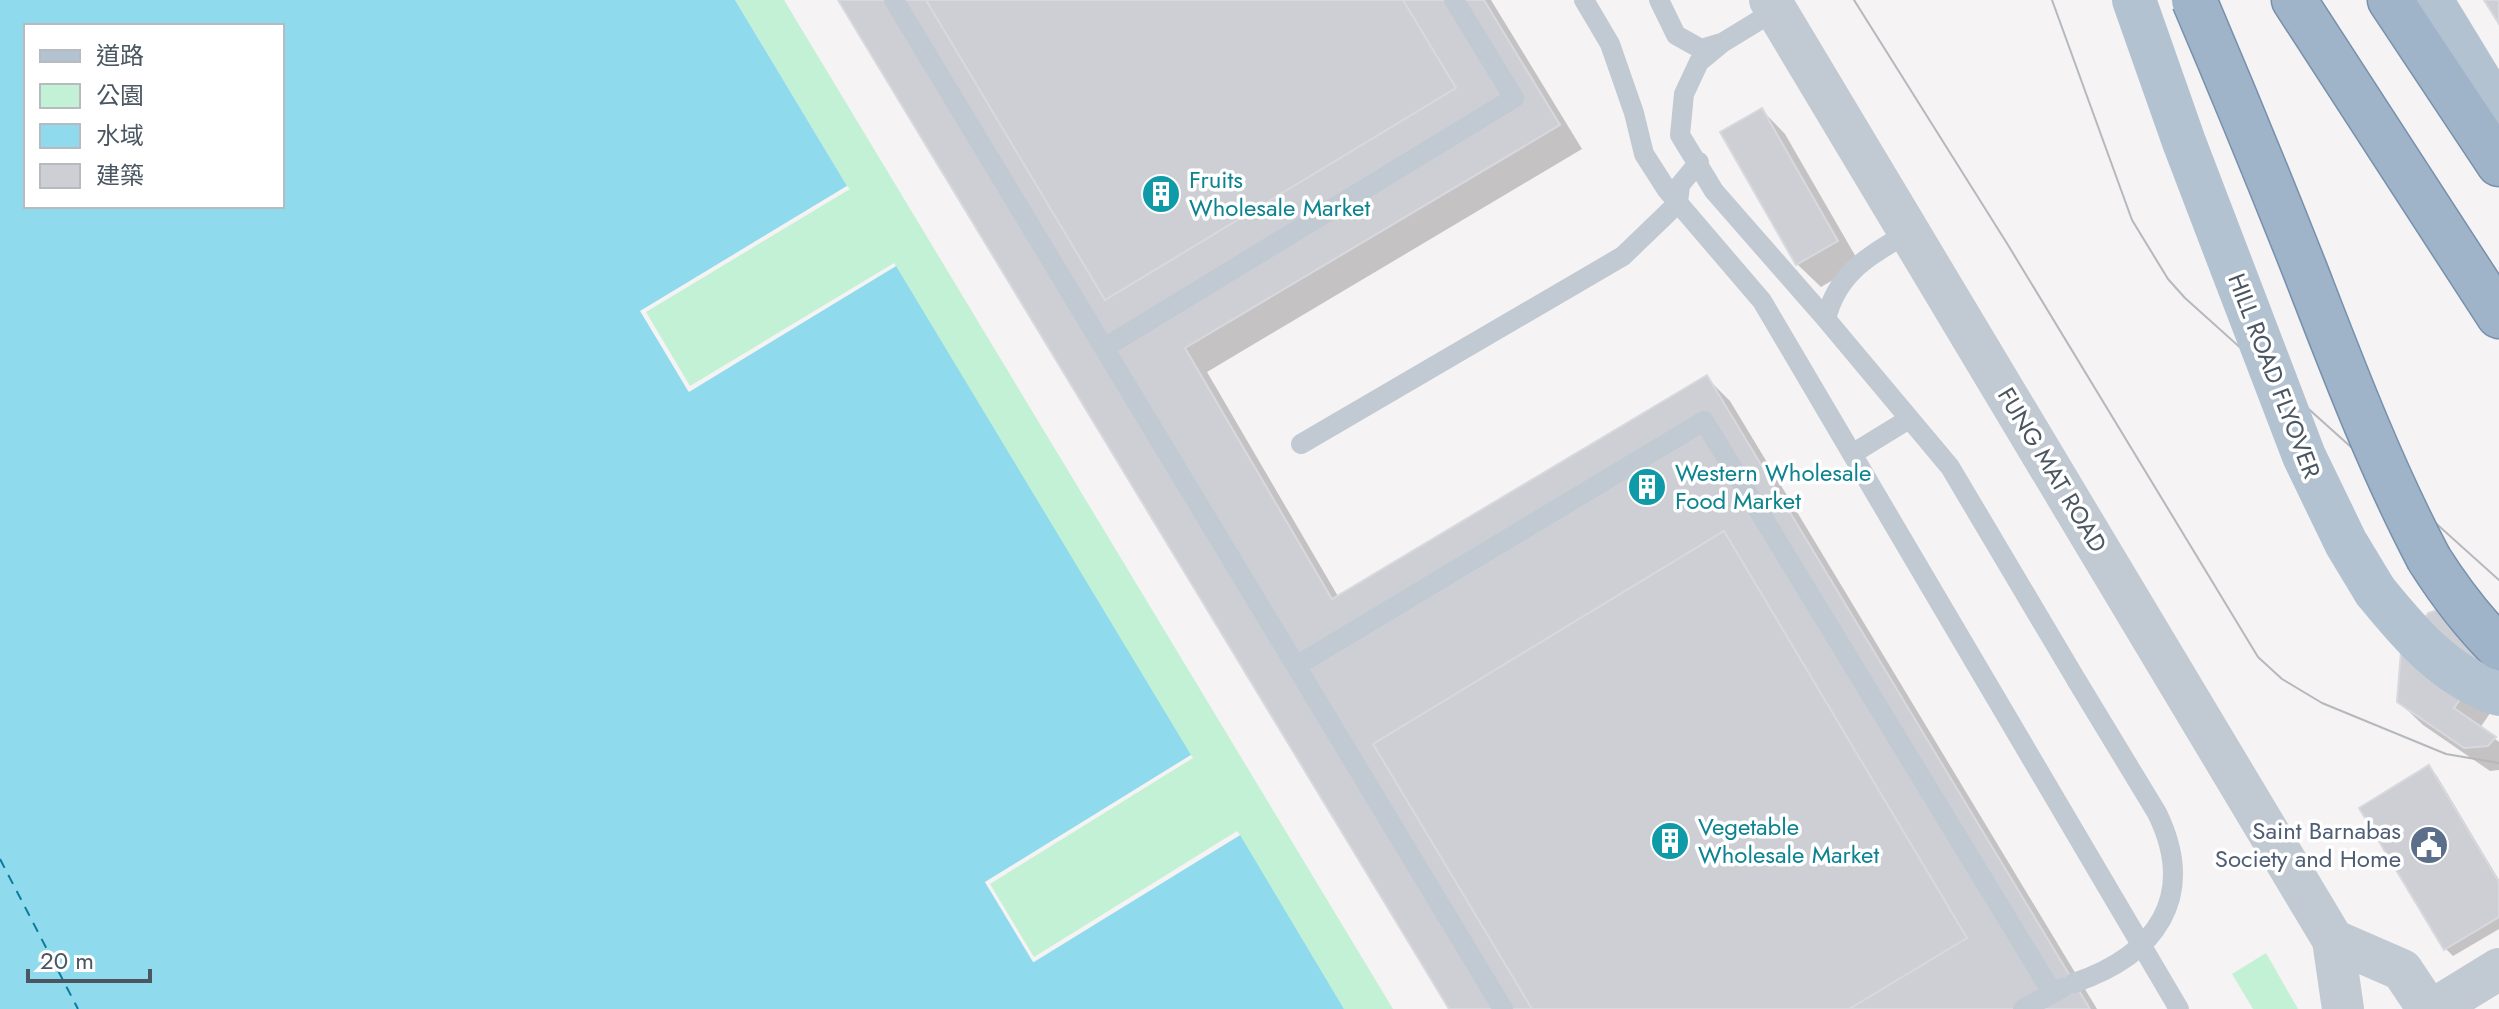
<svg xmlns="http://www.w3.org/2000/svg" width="2499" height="1009" font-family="Jost,'Noto Sans TC',sans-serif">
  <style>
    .green { fill: #c3f1d5 }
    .water { fill: #90daee; fill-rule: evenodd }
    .pier { fill: #f5f3f3 }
    .shadow { fill: #0003 }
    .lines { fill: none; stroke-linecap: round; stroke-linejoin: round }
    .ferry { stroke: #0c7c9b; stroke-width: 2; stroke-dasharray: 10 8; stroke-linecap: butt }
    .building { fill: #cdcfd5; stroke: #d7d9de; stroke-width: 2 }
    .trunk-casing { stroke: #7690ad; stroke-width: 47 }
    .service { stroke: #c1cad2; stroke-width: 20 }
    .minor { stroke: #c1cad2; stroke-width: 42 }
    .primary { stroke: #b3c2d1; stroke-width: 44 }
    .trunk { stroke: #9fb4c9; stroke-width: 44 }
    .tram { stroke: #b5b8bd; stroke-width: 2 }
    .trunk-bridge-casing { stroke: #7690ad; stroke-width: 47; stroke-linecap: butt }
    .service-bridge { stroke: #c1cad2; stroke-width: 20 }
    .primary-bridge { stroke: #b3c2d1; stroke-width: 44 }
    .trunk-bridge { stroke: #9fb4c9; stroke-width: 44 }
    .labels { text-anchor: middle; stroke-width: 7; stroke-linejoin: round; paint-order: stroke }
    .culture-label { font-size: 24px; fill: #0d838f; stroke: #fff; text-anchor: start }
    .street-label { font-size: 24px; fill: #4a5661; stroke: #fff }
    .service-label { font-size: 24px; fill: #4e5e75; stroke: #fff; text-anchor: end }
  </style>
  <rect width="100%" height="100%" fill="#f5f3f3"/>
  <path class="green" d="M735,0H784L1393,1009H1344L1239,835L1033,962L640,311L847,186Z
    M2266,953L2298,1009H2253L2232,974Z"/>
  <path class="water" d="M0,0H735L847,186L641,311L688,391L896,266L1191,755L985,882L1034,962L1240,835L1344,1009H0ZM26,26H282V206H26Z"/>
  <path class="pier" d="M847,186L850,189L646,312L690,386L894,263L896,266L689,392L640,311Z
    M1191,755L1193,758L990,884L1034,957L1237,831L1240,835L1033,962L985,882Z"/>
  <path class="shadow" d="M840,0H1491L1582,149L1207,372L1339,598L1706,377L1730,401L2097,1009H1451Z
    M1762,110L1785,134L1860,264L1821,287L1797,264Z
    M2499,617V700L2480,728L2499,742V770L2490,771L2423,725L2399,702Z
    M2429,768L2437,776L2499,880V929L2453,956L2445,948Z"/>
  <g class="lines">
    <path class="ferry" d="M0,859L78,1009"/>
  </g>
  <path class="building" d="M838,0H1484L1560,125L1185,348L1332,599L1707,375L2090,1009H1449Z
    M926,0H1403L1456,88L1105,300Z
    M2484,0H2499V24Z
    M1762,108L1838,241L1796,265L1720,132Z
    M1724,531L1967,938L1849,1009H1532L1373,744Z
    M2475,597L2499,615V643L2454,708L2496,737L2488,746L2464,748L2397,702L2401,652L2428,613Z
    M2429,765L2499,882V917L2444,950L2359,808Z"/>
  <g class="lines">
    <g class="trunk-casing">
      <path id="trunk" d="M2294,0L2499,316
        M2390,0L2499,164
        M2429,559C2450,592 2472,621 2499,648"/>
    </g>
    <path class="service" d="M894,0L1503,1009
      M1584,0L1610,44L1634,113L1644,154L1667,190L1762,301L2179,1009
      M1659,0L1676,35L1701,49L1721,43
      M1776,10L1722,43L1699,62L1684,94L1680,135L1714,191L1826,319L1950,467L2077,681
      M1826,319C1838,271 1870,256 1909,232
      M1104,348L1514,98L1454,0
      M1301,444L1623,256L1678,203L1680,185L1699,162
      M1852,454L1909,419
      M1296,666L1704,421L2052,992
      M2023,1009L2062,988"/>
    <path class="minor" d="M1770,0L2333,940L2343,1009
      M2333,940L2402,970L2428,1009
      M2434,1009L2499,969"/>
    <path class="primary" d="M2431,0L2499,112
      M2375,591C2410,634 2445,676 2499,694"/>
    <use href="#trunk" class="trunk"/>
    <path class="tram" d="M1854,0L2008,245L2258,657L2282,679L2322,703L2446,754L2499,763
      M2052,0L2132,220L2168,279L2185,298L2499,580"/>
    <g class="trunk-bridge-casing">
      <path id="trunk-bridge" d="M2194,0C2232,89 2269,179 2305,270C2343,368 2380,466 2429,559"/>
    </g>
    <path class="service-bridge" d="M2074,983C2156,955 2198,897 2157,813L2077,681"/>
    <path class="primary-bridge" d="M2134,0L2184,142L2304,456L2346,543L2375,591"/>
    <use href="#trunk-bridge" class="trunk-bridge"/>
  </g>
  <defs>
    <g id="building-disc" transform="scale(2)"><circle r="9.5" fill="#0f9aa8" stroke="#fff"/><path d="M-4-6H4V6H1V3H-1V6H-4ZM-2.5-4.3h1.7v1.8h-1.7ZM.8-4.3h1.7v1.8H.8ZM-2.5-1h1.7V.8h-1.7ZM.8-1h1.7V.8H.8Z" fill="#fff"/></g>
    <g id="civic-disc" transform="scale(2)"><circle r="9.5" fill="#5c6f8a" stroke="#fff"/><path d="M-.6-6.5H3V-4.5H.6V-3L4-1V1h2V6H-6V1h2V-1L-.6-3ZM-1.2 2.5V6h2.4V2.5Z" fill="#fff"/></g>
  </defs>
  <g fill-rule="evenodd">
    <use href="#building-disc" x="1161" y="194"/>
    <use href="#building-disc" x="1647" y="487"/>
    <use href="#building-disc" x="1670" y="841"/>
    <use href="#civic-disc" x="2429" y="845"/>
  </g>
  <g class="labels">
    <g class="culture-label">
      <text x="1189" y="188">Fruits<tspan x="1189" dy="28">Wholesale Market</tspan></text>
      <text x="1675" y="481">Western Wholesale<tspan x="1675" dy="28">Food Market</tspan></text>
      <text x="1698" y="835">Vegetable<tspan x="1698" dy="28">Wholesale Market</tspan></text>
    </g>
    <g class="street-label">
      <text transform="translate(2274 376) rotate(69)" y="8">HILL ROAD FLYOVER</text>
      <text transform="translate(2052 470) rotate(59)" y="8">FUNG MAT ROAD</text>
    </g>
    <g class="service-label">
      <text x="2401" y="839">Saint Barnabas<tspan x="2401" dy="28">Society and Home</tspan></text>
    </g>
  </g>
  <rect x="24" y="24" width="260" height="184" fill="#ffffff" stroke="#b7bbc0" stroke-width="2"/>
  <rect x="40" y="50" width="40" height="12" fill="#b3c2d1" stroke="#b7bbc0" stroke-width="2"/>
  <text x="96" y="64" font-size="24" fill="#4a5661">道路</text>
  <rect x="40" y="84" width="40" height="24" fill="#c3f1d5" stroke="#b7bbc0" stroke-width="2"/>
  <text x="96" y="104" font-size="24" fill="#4a5661">公園</text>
  <rect x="40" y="124" width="40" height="24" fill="#90daee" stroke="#b7bbc0" stroke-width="2"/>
  <text x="96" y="144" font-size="24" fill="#4a5661">水域</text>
  <rect x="40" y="164" width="40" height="24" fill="#cdcfd5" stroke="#b7bbc0" stroke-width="2"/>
  <text x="96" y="184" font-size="24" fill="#4a5661">建築</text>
  <path d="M28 969v12h122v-12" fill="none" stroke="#4a5661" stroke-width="4"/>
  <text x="40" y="969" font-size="24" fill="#4a5661" stroke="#ffffff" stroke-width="6" paint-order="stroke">20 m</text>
</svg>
